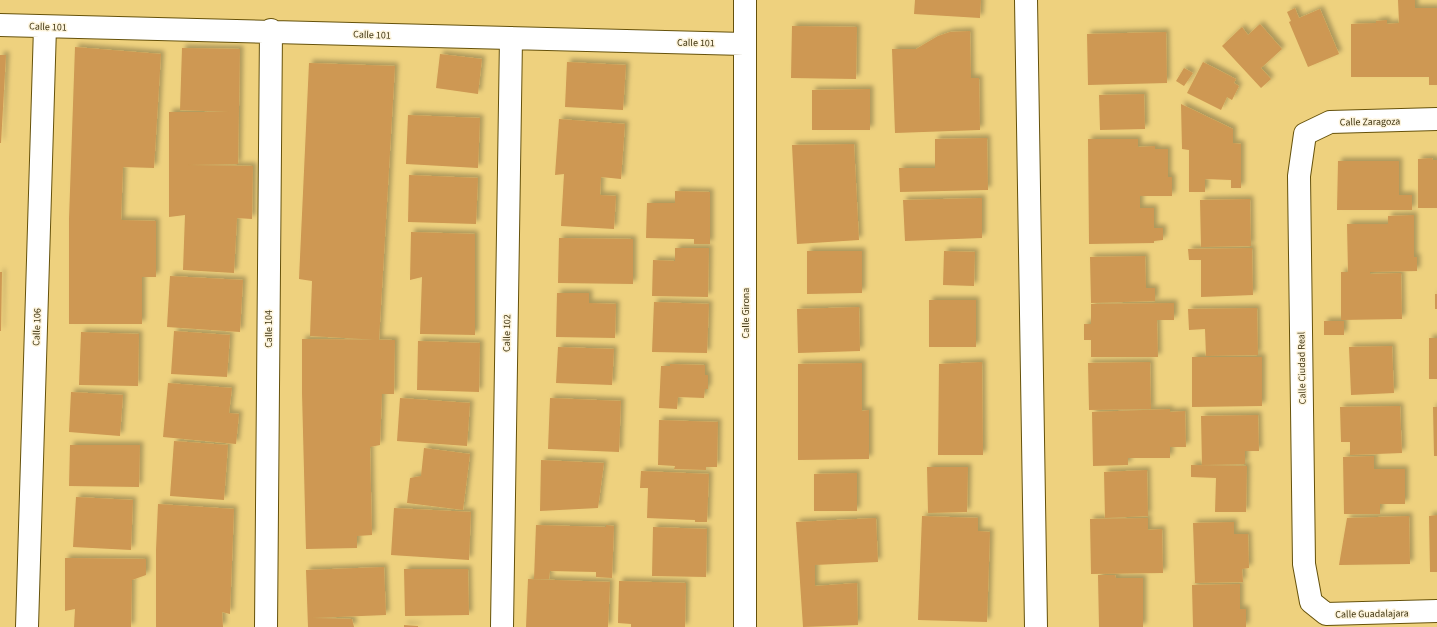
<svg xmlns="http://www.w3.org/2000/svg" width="1437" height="627" font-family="'Source Sans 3',sans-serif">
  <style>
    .building { fill: #ce9852; filter: url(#shadow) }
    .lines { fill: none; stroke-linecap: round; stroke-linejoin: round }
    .minor-casing { stroke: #66520b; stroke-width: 24 }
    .minor { stroke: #fff; stroke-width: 22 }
    .labels { text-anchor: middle; stroke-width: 3; stroke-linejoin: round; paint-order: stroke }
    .street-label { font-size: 10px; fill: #423713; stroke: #fdf4dc }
  </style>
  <defs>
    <filter id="shadow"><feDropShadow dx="3.5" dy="-3.5" stdDeviation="2" flood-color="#0004"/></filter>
  </defs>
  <rect width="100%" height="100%" fill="#eed17e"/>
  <path class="building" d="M915,0H981L980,18L914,14Z
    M1398,0H1415V8H1437V85H1429V77H1351V24L1376,23V21L1387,20V24L1399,23Z
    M1295,8L1299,18L1320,9L1339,54L1308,67L1289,22L1291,21L1287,12Z
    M1260,24L1282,49L1261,68L1271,79L1261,88L1222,46L1242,27L1248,35Z
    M792,26L857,27L856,79L791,78Z
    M970,31L971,78H979L980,130L895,133L892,49H916L938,36L950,32Z
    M1166,32L1167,83L1088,85L1087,34Z
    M75,47L161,54L154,168L123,167L121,220L156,221V277H142V324H69V219Z
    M182,48L240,49L238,164L188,165L253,166L252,219L237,218L234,273L183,270L185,215L169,217V112H229L180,110Z
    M440,54L482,59L478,94L436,88Z
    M0,55H6L1,143H0Z
    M567,62L626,65L623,110L565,107Z
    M1203,62L1236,79L1234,83L1239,86L1232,100L1227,97L1221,110L1187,93Z
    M309,63L395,66L379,340L310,336L312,281L299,279Z
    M1184,68L1193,73L1184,86L1176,81Z
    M870,89V130H812V90Z
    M1144,94L1145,129L1100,130L1099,95Z
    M1181,104L1233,129V143L1241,144V188H1231V180L1205,179V192H1189V150L1182,149Z
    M408,115L480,118L478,168L406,164Z
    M559,119L625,124L621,179L601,177L600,195L616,196L614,229L561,226L564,174L555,175Z
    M987,138L988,190L900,192L899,168H935V139Z
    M1088,139H1138V147L1155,146V149H1168V177H1172V196H1140V208H1154V228H1163V240L1154,241V243L1089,244Z
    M854,144L859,240L797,244L792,145Z
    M1432,158L1433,160H1437V208H1418V159Z
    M1338,161H1399V195H1412V210H1337Z
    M409,175L478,178L476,224L408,222Z
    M675,191L710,192V244H694V239L646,238L647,203H675Z
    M982,198V238L905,241L903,200Z
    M1250,199L1251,246L1201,247L1200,200Z
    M1414,215V257H1417V271L1370,272V274L1401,273L1402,319L1341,320V272H1348L1347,224H1388V216Z
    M411,232L475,234V335L420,334L422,277L410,280Z
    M559,238L633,239V284L558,283Z
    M675,248H709L708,297L652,296L653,260L675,261Z
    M1252,248L1253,295L1201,297V260H1189L1188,249Z
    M807,251H862V293L807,294Z
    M944,251L975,252L974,286L943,285Z
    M1145,256L1146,288H1155V301L1091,303L1090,257Z
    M0,272H2L1,331H0Z
    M170,276L243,280L240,332L167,327Z
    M557,293H589V303L616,304L615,338L556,337Z
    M1435,294H1437V309H1435Z
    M929,300H976V347H929Z
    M654,302L709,304L707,353L652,352Z
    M1174,303V320H1157L1158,357H1091V340H1084V324H1091V304Z
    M859,307L860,351L798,353L797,309Z
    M1257,308L1258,355L1206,356L1205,329L1189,330L1188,309Z
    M1324,321H1344V335H1324Z
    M174,331L230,335L227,377L171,374Z
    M81,332L139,334L138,386L79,385Z
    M1429,338H1437V379H1429Z
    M302,339L395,340L394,394H382L380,445L370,447L372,535L357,536V548L306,549L302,393Z
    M418,341L480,343L479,392L417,390Z
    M1392,346L1394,393L1351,395L1349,347Z
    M558,347L614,349L612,385L556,383Z
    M1192,357H1262V406L1192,407Z
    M982,362L983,455H938L939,364Z
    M1150,362L1151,409L1089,410L1088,363Z
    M862,363V411L869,410V459L798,460V364Z
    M670,364L705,365V375H708V389H705L704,398L678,397L677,409L659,408L661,366H670Z
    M168,383L232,388L229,413L239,414L236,444L163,437Z
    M71,392L123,395L120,436L69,432Z
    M400,398L470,403L467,446L397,441Z
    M550,398L621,401L619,452L548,449Z
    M1400,406L1402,453L1350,455V442H1341L1340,407Z
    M1433,407H1437V456H1434Z
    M1170,409V412L1185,411L1186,447H1170V458H1128V465L1093,466L1092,412Z
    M1258,415L1259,451H1245V464L1202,465L1201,416Z
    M659,420L718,422L717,467H706V470L674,469L675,466L658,465Z
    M174,441L228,445L224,500L170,496Z
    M70,445H140L139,487L69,486Z
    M424,448L470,454L463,510L407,503L410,478L421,476Z
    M1374,456V469H1405V504H1380V514H1344L1343,457Z
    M541,460L604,463L598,508L540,511Z
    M1191,465L1247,466L1246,512H1215L1216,478L1191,477Z
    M927,467H968L967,512L928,513Z
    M1147,470L1148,516L1105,518L1104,472Z
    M641,471L709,474L707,522H695V520L647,518L648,488H640Z
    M857,473V511H814V474Z
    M76,497L133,500L131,550L73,547Z
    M158,504L234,509L230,614L222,612L223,627H156V550Z
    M394,508L471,512L469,560L391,555Z
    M1437,515V572H1430L1429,516Z
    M922,516L978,518V531L990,532L987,622L918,620Z
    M1409,516L1410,564L1339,565L1347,518Z
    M876,518L878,562L815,565V586L857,583L858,625L803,627L796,522Z
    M1148,518V530L1162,529L1163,573L1091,574L1090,519Z
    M1234,522V534H1248L1249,568L1242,569L1243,582L1195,583L1193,523Z
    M536,525L606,527V525L614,526L612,578L596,577V572L550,571L549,579H534Z
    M653,527L707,529L706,577L652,576Z
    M65,558L146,559V575L132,580L131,627H74L75,609L65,611Z
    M384,567L386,615L312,618L352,619L354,627H308L306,570Z
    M404,569H468L469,615L405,616Z
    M1098,575H1115L1116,578H1143V627H1099Z
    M528,579L610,582L608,627H526Z
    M619,581L686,583L685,627H631V624L618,623Z
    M1240,584V609H1246V627H1193L1192,585Z
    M404,625L418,626V627H404Z"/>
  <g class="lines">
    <g class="minor-casing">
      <path id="minor" d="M1026,0L1036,627
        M0,25L744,44
        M1437,119L1330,122L1305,134L1299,176L1304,564L1311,602L1326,614L1437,611
        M27,627L45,27
        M266,627L271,30
        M502,627L511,38
        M745,627V0"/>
    </g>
    <use href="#minor" class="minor"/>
  </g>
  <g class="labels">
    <g class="street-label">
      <text transform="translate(48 26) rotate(2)" y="4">Calle 101</text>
      <text transform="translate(372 34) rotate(2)" y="4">Calle 101</text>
      <text transform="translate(696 42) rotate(1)" y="4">Calle 101</text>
      <text transform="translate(1370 121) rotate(-1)" y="4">Calle Zaragoza</text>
      <text transform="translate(745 313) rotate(-90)" y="4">Calle Girona</text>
      <text transform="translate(36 327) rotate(-88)" y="4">Calle 106</text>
      <text transform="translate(268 329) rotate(-90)" y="4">Calle 104</text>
      <text transform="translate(506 333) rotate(-89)" y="4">Calle 102</text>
      <text transform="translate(1301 368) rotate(-91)" y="4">Calle Ciudad Real</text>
      <text transform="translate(1372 613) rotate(-1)" y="4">Calle Guadalajara</text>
    </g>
  </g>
</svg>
